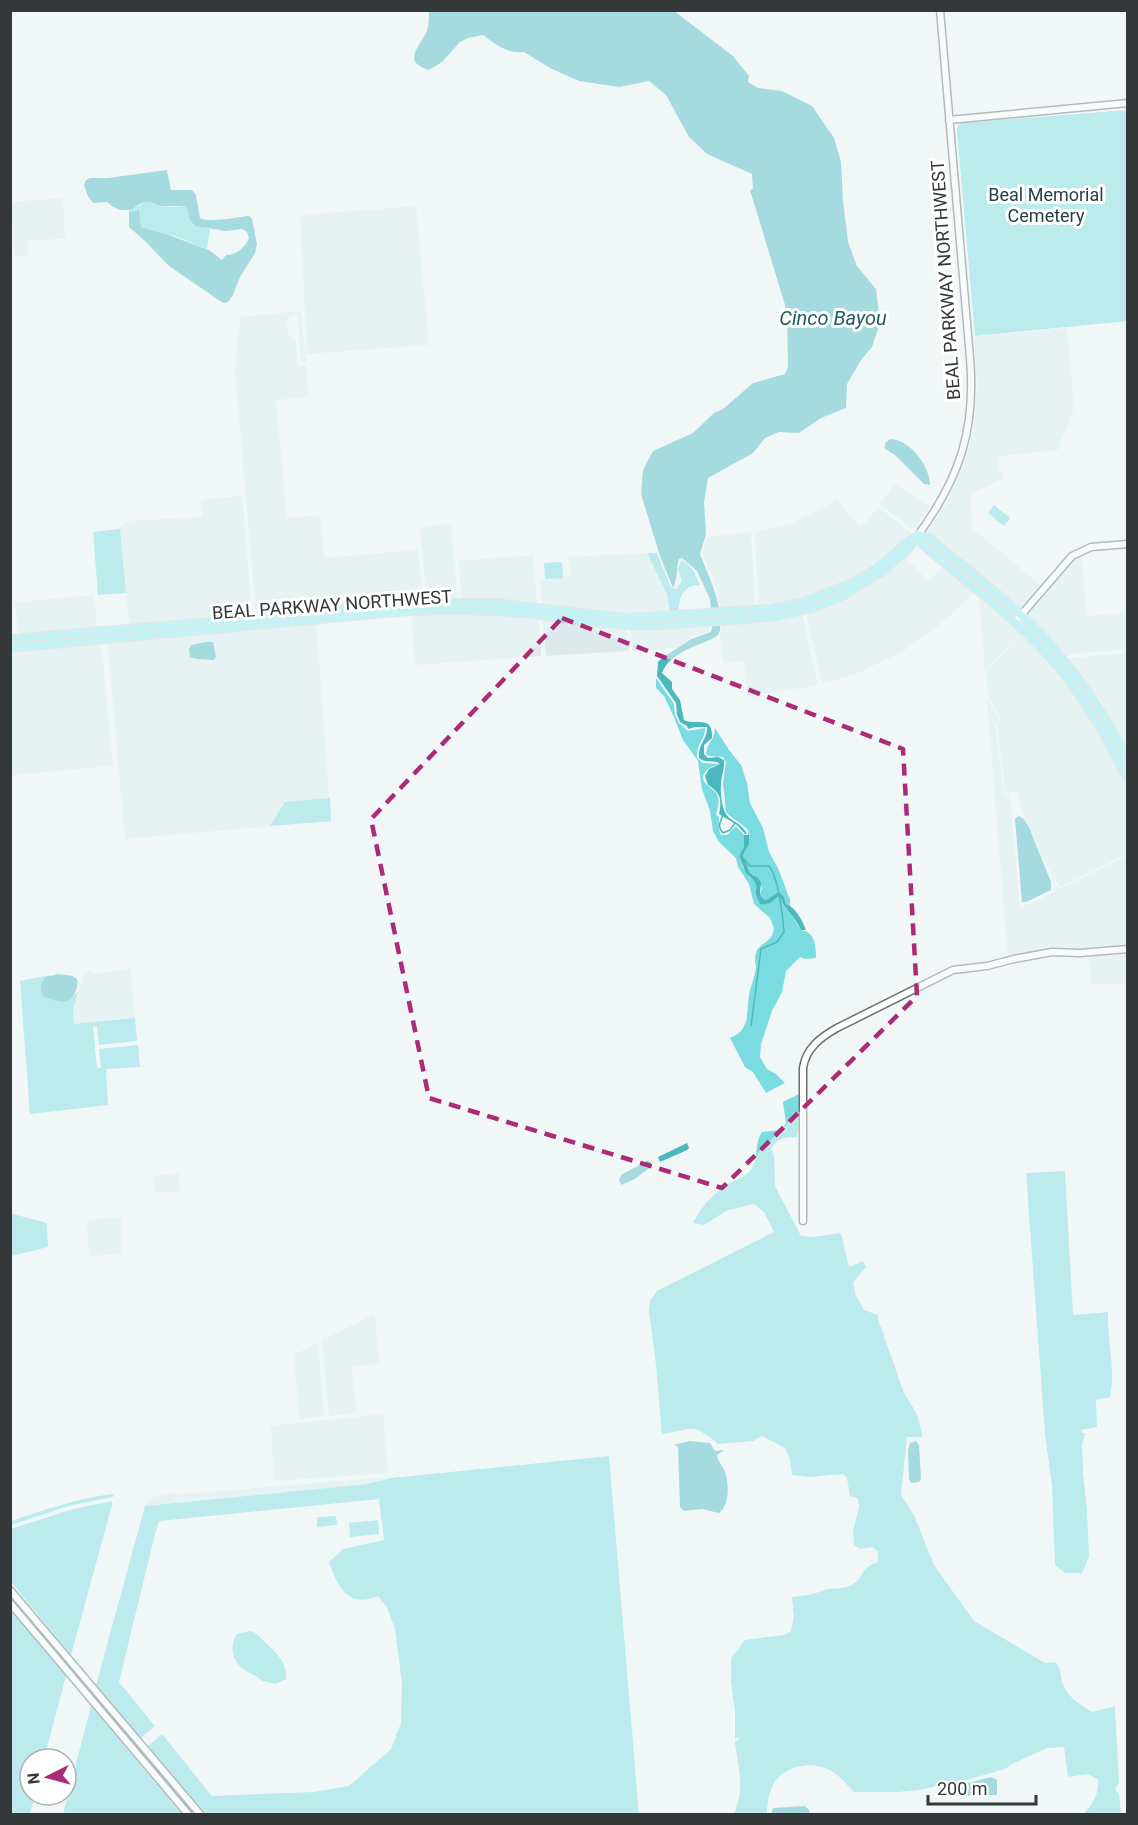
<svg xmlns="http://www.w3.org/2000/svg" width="1138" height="1825" font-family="Roboto,sans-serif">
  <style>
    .built { fill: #dceaeb }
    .green { fill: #7adce1 }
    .water { fill: #4bb8be }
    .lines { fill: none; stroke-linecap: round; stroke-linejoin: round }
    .stream { stroke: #4bb8be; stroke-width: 1.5 }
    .secondary-casing { stroke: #6b7070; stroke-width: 9 }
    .primary-casing { stroke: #d3d3d3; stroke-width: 10 }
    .secondary { stroke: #fff; stroke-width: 6 }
    .primary { stroke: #8eecf1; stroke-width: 7 }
    .marked { fill: none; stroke: #ac2b76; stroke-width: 4.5; stroke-dasharray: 12 8; stroke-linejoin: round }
    .labels { text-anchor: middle; stroke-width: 6; stroke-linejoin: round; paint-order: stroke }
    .park-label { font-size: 18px; fill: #263f40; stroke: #fff }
    .street-label { font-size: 18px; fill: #353838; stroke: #fff }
    .water-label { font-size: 20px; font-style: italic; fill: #1e5c5f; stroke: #fff }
  </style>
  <rect width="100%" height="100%" fill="#f1f7f7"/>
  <path class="built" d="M63,198L65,239L29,240L27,255L15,257L11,202Z
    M416,206L429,345L307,354L300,215Z
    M301,311L306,362H301L298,317L296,315L290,316L286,323L288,334L291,338L296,340L297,364L299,365L306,366L309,397L276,400L287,518L320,515L324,558L418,550L423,598L256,613L235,370L238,332L241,317Z
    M1067,328L1074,408L1058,450L999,456L998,468L1005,478L970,494L973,529L1043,587L1021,612L928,534V531L946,505L959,477L970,445L976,414L977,379L974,337Z
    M895,483L930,506L913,529L880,504Z
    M242,496L252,613L129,624L120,528L127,521L203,517L201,500Z
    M836,499L860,527L869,520L878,507L910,532L905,540L878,563L853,580L822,593L798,600L759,606L755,532L788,525L821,509Z
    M451,524L457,597L427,598L420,527Z
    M751,532L755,607L721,610L713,577L702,554L707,537Z
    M1081,552L1087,616L1127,613V649L1070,654L1065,657L1024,615L1069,561Z
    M647,553L667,594L670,613L632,614L542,605L540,579L571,576L569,557Z
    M533,555L537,604L461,598L459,561Z
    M906,558L929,582L944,567L975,592L936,628L902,652L860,672L822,684L806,613L824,608L858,592L894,569Z
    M94,595L97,627L18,635L15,602Z
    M979,596L1021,632L985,671Z
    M463,613L539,620L541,656L415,665L411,614Z
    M802,614L818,685L783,691L747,695L744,661L723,663L720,635L721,632L722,624L777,619Z
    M543,621L626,628L629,651L546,656Z
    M316,622L331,821L125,839L108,648L112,642L138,638L147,639L176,637L177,635L206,632L216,633Z
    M710,625L709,631L691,637L676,648L633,651L630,628H674Z
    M1021,633L1054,667L1092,720L1127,786V854L1060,887L1046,864L1022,811L1017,790L1006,794L997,725L1003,721L989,698L986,673Z
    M101,643L113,766L11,775V650Z
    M1127,653V750L1100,700L1067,660L1071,658Z
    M987,700L1001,721L995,725L1004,794L1006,796L1010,794L1020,908L1057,891L1049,872L1058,888H1061L1127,856V947L1008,959Z
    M1127,954V983L1091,985L1089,957Z
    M131,969L135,1018L73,1024V1010L75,1000L85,973L91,970V974Z
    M179,1173L180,1191L155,1193L153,1176Z
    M121,1217L122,1254L89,1256L87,1220Z
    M375,1314L379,1364L351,1367L357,1413L329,1416L322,1340Z
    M318,1342L324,1416L299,1419L294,1355Z
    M383,1414L388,1473L274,1481L271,1426Z
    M391,1477L368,1484L145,1506L149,1499L167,1493L184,1494Z"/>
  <path class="green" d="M1127,110V321L975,336L957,131L958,126L961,123Z
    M143,202H149L160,206L173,207L184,206L187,208C190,221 197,227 210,229L207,249L177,237L141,227L139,211L129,212V210L139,206Z
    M994,505L1010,518L1004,526L988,513Z
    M120,529L126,593L98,595L93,532Z
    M647,553H657L671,588L676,589L682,581L678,570L681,560C692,565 695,574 700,585C682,585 680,597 678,613H670L667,594Z
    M562,562L563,578L545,579L544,563Z
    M656,678L674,704L675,715L679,723L688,731L705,728C706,738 696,743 697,758L703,763L719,764C715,766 709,767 706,771C696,782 713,787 717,794C720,800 718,808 716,814L719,817V829L721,835H727L736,826L744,835V846L739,856L743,867L750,878L756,882L758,887L756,896L760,903C769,905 772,903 777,897H780L801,930C815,932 816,946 816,958L805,959L800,957L786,971L782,992L772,1011L761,1044L760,1057L767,1069L776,1074L785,1083L766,1093L753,1072L745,1067L730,1038C751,1030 746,1012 749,995C751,985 755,977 756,967C756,963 754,958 756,953C759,944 766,944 771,937C773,934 773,931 774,928L770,918L754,904L749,884L738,867L736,858L719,842L713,831L710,811L702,789L698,761L683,740L673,715L664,696L656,688Z
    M715,728L729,750L741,765L747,783L750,803L763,828L769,852L778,868L790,900V906L786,904L784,897L776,894L766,900L762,899L760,894L762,888L754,875L750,873L743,856C760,825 742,829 726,812L723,783L726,762L723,757L709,756L706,754C707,743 715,739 715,728Z
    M330,798L331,821L270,826L285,802Z
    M50,975L47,982L71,997L78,992L73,1010L74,1024L135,1018L137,1041L99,1045L97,1026L93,1027L97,1068H101L99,1049L138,1045L140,1067L106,1069L108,1105L30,1114L20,981Z
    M799,1094L800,1118L797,1137C784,1138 778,1137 771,1149L774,1156L775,1186L801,1236L812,1237L841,1233L849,1267L863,1261L866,1267L853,1282L856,1296L864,1310L878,1315V1319L904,1393L917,1414L922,1434V1437H907L901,1495L914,1515L934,1565L974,1621L1045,1663L1055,1662C1062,1669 1060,1676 1063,1685C1069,1698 1081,1705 1092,1712L1108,1708L1115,1707L1119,1783L1115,1789L1119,1795L1121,1814H1083C1094,1803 1099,1794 1098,1779L1087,1774L1068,1777L1064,1747L1047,1748L1012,1764L1005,1769L970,1779L919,1790L898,1792H854C847,1785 841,1777 833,1772C814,1759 782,1765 772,1787C768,1796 767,1805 767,1814H734C745,1787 739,1771 735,1743V1741L739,1740V1737L735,1738V1712L731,1682V1658L745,1640L784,1635L791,1631L794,1617L792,1597C804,1596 814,1594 825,1590C834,1587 845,1590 853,1584C865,1577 859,1568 878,1562V1552L873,1547L860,1549L854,1545L853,1531L859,1507L858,1498L850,1496L847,1478L843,1474L810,1477L792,1475L790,1459L785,1448L762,1436L753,1441L718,1444C690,1421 694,1430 662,1434L656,1365L649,1311L650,1301L657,1291L774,1232L764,1212L754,1204L726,1211L704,1225L693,1223C701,1207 713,1194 728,1184C734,1181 744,1177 749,1172C759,1162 754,1143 762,1132L781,1130L786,1123L783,1102Z
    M1065,1171L1073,1315L1108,1312C1107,1340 1116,1370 1110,1397L1096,1400L1097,1427L1081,1430L1082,1433H1085L1082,1445L1083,1471L1087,1511L1089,1557L1082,1573H1065L1055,1565L1052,1486L1045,1434L1026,1173Z
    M13,1214L47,1223L48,1247L11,1256V1216Z
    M609,1456L639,1814H206L148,1746L162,1734L212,1796L314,1792L349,1786L391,1749L401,1723L402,1684L395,1629L387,1607L378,1596C348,1609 337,1586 329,1562L343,1549L384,1540L379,1499L159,1521L155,1534L119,1682L155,1726L141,1738L96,1685L145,1506L367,1484L391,1478Z
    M114,1494L113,1497L72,1505L11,1525V1521C44,1510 78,1498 114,1494Z
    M112,1501V1505L71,1655L11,1582V1529L73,1509Z
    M336,1516L337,1525L317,1527V1517Z
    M378,1520L379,1534L350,1537L349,1523Z
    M11,1611L66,1676L44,1759H30V1795H35L30,1814H11Z
    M250,1631L254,1632C267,1645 289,1659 286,1679L276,1684L262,1681C256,1674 248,1674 241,1667C231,1658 230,1645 237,1634Z
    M91,1706L182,1814H63Z"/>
  <path class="water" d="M429,11H674L733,56L749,76L748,82L758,88L782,91L812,106L834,138L841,162L843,201L848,242L857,266L876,289L880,323L872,347L861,360L847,384L846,408L821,418L799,433L779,432L765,438L753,453L708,478L704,502L706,534L700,554C709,578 719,594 720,621C720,626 721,631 718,635C715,639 691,647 684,651C674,657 666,662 662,673L672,682V689L680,700L684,720C696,726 713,714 712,738L704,745V754L708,758L718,757L724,760C725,769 721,776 721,784C720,792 722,808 726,814C731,822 741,822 747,834H745L737,825L719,814C722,800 721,793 708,785L705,776L709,769L720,764C714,759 706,764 699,758C698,743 708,739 707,727H695L688,729L687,726L680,722L677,715L676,703L657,676L658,662L661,659L691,639L711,632L712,628L710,599L697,571L682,558L679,559C676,568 678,579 673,588L660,556L641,494L643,470L653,451L693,433L714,413L723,409L753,383L785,374L788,367L787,319L785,305L750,190L753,189L752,174L707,154L689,137L666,95L649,81L619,87L579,81L550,68L524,52C508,54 496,45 483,35L468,38L460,42L442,62L429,70C400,61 421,46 427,31C429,25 429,17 429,11Z
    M167,170L171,190H192L196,195L200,218C210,223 237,217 249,216L252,219L257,244L255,253L240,277L233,295L228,302L223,303L169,266L145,241L129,227V212L139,210L141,227L166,234L209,250L222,260L226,255C236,255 245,248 249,238L247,232L242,229L225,231L195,226L189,218L187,208L184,206H160L149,202H143L131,210H120L113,207L107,202L93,203L88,196L84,185L86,180L90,178H108Z
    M891,439C910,440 930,466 930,485L924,484L895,455L884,448L886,442Z
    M206,642H213L216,657L214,660L197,659L190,657L189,649L192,645Z
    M1019,816L1024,819L1029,827L1051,882V890L1026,902H1022L1015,819Z
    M749,832V833C751,843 747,848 743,856L750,873L758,878L761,883L760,894L762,898L766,900L779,892L784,897L786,904C796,908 802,920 806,930H801C795,917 785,909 780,897H777C772,903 768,905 760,904C757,898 754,893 757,887L755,882L746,873L739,856L744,846V835H748Z
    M58,974C63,975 73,974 77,979C80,985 73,999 67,1001C61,1003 50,999 43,996C40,988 40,983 46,977Z
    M687,1143L689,1148L687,1150L660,1162L658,1157Z
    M647,1161L651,1163L652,1166L635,1179L621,1185L619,1180L621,1175Z
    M689,1441L710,1443L715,1451L724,1450L717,1455C718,1462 723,1466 725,1472C729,1485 730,1504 719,1513L702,1509L684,1511L680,1507L678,1447L674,1445Z
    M916,1441L919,1445L921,1479L919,1482L911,1483L909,1479L908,1450L910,1443Z
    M991,1777L997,1780V1795L954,1796L956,1786Z
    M805,1806L809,1810L810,1814H772V1809L774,1808Z"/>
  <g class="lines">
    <path class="stream" d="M723,815C720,823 717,826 723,833L730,830L735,823
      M743,858L750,866H769C778,876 783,917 784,932L777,942L761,949L751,1026"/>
    <g class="secondary-casing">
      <path id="secondary" d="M949,120L1128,103
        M918,535C960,478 976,429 970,358L940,10
        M1015,622L1072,556L1091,547L1128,544
        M803,1221V1068C806,1048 821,1037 837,1028L953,970L987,966L1014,959L1052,952L1080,953L1128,949
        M10,1590L200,1814
        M10,1603L188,1814"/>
    </g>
    <g class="primary-casing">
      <path id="primary" d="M918,535L923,545C965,581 1011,614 1048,655C1081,692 1105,734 1128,779
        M918,535L929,538C976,577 1027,614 1065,662C1090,692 1109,724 1128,759
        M10,639L254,618L318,611L430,603H494L627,618L770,609L801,603L850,584L876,569L913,538
        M10,648L408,611C442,610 476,609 510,612C556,616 601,625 647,626L773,617L816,607L844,595L883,571L908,549L918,535"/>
    </g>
    <use href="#secondary" class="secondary"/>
    <use href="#primary" class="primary"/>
  </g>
  <path d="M0 0H1138V1825H0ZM562,618L903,749L917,996L722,1188L429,1098L371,819Z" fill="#f1f7f7" fill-opacity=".55" fill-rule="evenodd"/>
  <path class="marked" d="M562,618L903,749L917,996L722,1188L429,1098L371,819Z"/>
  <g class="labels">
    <g class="park-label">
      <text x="1046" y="201">Beal Memorial<tspan x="1046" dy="21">Cemetery</tspan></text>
    </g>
    <g class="street-label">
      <text transform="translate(946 280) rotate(-94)" y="6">BEAL PARKWAY NORTHWEST</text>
      <text transform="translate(332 605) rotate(-4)" y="6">BEAL PARKWAY NORTHWEST</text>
    </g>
    <g class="water-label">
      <text x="833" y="325">Cinco Bayou</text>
    </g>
  </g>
  <rect width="1138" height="1825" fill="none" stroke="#353838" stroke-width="24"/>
  <g transform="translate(48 1777) rotate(264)"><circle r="28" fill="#ffffff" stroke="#aeafaf" stroke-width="1.5"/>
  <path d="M0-4.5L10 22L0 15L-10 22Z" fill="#ac2b76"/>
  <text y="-9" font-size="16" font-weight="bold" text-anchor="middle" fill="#353838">N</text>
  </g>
  <path d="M928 1795v9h108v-9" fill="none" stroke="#353838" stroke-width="3"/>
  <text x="937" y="1795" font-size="18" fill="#353838" stroke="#ffffff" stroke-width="4.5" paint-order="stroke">200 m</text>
</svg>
